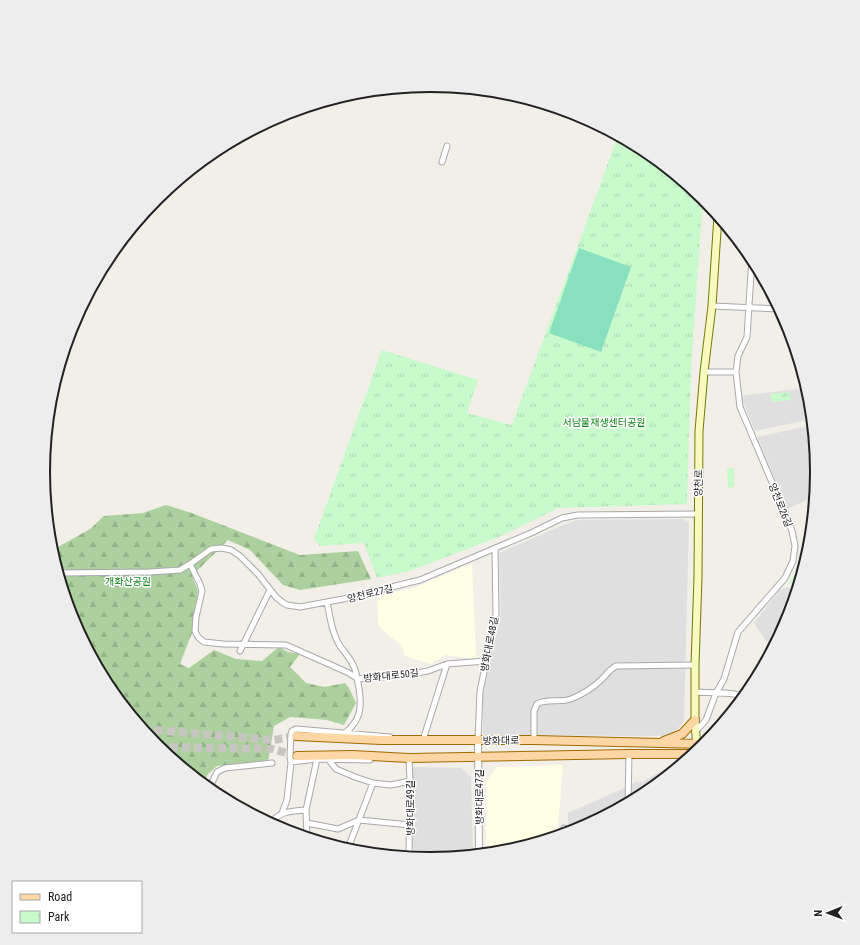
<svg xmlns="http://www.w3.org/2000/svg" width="860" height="945" font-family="'Roboto Condensed','Noto Sans KR',sans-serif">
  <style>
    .residential { fill: #e0dfdf }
    .education { fill: #ffffe5 }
    .forest { fill: url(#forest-firs) }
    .park { fill: url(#park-tufts) }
    .pitch { fill: #88e0be }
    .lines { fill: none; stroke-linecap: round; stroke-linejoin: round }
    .trunk-tunnel { stroke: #c8c6c1; stroke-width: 8; stroke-dasharray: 8 4; stroke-linecap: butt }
    .minor-casing { stroke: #a9a9a9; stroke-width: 7 }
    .tertiary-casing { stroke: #a9a9a9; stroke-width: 8 }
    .secondary-casing { stroke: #707d05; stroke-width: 9 }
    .primary-casing { stroke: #a06b00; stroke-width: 10 }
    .minor { stroke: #fff; stroke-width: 5 }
    .tertiary { stroke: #fff; stroke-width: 6 }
    .secondary { stroke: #f7fabf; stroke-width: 7 }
    .primary { stroke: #fcd6a4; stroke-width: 8 }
    .labels { text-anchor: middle; stroke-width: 3; stroke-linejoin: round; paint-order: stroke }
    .park-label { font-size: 10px; fill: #0c8416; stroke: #fff }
    .street-label { font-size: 10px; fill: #222; stroke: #fff }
    .rim { fill: none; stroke: #222; stroke-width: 2 }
  </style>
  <defs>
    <pattern id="forest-firs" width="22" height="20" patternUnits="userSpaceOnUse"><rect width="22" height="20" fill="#add19e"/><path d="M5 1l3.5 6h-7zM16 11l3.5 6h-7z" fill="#95b388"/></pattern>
    <pattern id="park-tufts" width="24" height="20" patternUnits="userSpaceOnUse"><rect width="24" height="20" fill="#c8facc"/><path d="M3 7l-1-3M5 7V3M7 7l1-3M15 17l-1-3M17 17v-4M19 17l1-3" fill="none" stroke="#acd6af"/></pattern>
  </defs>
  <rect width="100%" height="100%" fill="#f2efe9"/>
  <path class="residential" d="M807,388L810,397L812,419L755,431L741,397L746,395Z
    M812,425L817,473L815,496L788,509L757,437Z
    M683,519L689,522L684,721L677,730L666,736L483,735V692L501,614L499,553L563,525L578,520Z
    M789,587L794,601L787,621L767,659H766L770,642L766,641L754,623L780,590Z
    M413,767L462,768L471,777L473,855L430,859L412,858Z
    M664,769H676L645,794L630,802V785L635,782H642Z
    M627,787V804L578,830L568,833V813Z"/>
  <path class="education" d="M472,563L476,659L445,655L430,664L405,656L401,645L381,629L378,623L377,596L414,588Z
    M563,765L557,837L505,852L486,854V781L497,767Z"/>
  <path class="forest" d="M166,505L189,512L300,555L358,551L371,579L300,590L283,585L250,550L228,540L192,576L198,591L192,633L180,664L189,668L214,650L236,659L262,661L279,647L288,652L300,654L290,667L306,683L325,687L345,683L349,688L356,703L344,725L327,720L290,717L274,726L268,762L217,766L208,774L203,784L156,746L108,687L72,620L51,551L90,529L104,516L143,513Z"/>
  <path class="park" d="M618,136L645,151L703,198L691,369L687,504L558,508L501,536L410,571L377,578L364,543L320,546L314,539L382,350L478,380L467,413L512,425Z
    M789,392L791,400L772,402L770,394Z
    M734,468V487L728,488L727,469Z
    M802,572L795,595L790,582L793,576Z"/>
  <path class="pitch" d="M579,248L631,267L601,352L549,333Z"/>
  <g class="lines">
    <path class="trunk-tunnel" d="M143,729L274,740L296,736
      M158,747L273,749L297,756"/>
    <g class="minor-casing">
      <path id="minor" d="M442,162L447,146
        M712,306L779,309
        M704,372H736
        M190,564L200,584L202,591L196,617L195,631L198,637L204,642L223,644L286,645L349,673L358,679L404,675L428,671L447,664
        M58,573L150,572L180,570L190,564L211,549L222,548L231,550L240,556L258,574L276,597L282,602L287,605L300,607L343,599L420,580L531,533L562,518L578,515L698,514
        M327,602C330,617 332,633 340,646C345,653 351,659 354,667C357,673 357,680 359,688C362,708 361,720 344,734
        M240,651L270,590
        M695,692C706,693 735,691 744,697
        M695,732L706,720L716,693L724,679L738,632L785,578L793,561L795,546L792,531L785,513L740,407L736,372L738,356L747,337L752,258
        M423,740L447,664L486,661
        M478,740L480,691L496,615L495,548
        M534,740V711L537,704C546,698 560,703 571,699C581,695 594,687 602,679C607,674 610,669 616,666L695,665
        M329,760L336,769L355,777L373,783L391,785L410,781
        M370,760L317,759L291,762L290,757L291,734L292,731L296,729L390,737
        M209,789L217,772L225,768L272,763
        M628,803L629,754
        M282,813L287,800L291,762
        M307,823L338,829L359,820L410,825
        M271,824C277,811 294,811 306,810
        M564,834V828
        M307,838L306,810L317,759
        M350,851V843L373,783
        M407,857L409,856L410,781L409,758"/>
    </g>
    <g class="tertiary-casing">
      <path id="tertiary" d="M478,740L479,855"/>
    </g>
    <g class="secondary-casing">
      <path id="secondary" d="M697,751L695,720V665L698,577L699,431L704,372L712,306L718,216"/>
    </g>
    <g class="primary-casing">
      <path id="primary" d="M296,736L381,740H534L705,744
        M664,741L682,734L695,720
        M297,756L352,755L409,758L629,754H694"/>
    </g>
    <use href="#minor" class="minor"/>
    <use href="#tertiary" class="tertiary"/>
    <use href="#secondary" class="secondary"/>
    <use href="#primary" class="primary"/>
  </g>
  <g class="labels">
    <g class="park-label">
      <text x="604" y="426">서남물재생센터공원</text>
      <text x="128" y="585">개화산공원</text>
    </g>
    <g class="street-label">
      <text transform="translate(698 483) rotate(-89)" y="4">양천로</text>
      <text transform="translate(781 505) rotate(68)" y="4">양천로26길</text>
      <text transform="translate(370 593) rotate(-14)" y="4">양천로27길</text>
      <text transform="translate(489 644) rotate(-79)" y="4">방화대로48길</text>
      <text transform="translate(391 675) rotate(-6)" y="4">방화대로50길</text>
      <text transform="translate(501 740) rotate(-1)" y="4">방화대로</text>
      <text transform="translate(479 797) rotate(-90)" y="4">방화대로47길</text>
      <text transform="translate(410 808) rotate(-90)" y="4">방화대로49길</text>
    </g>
  </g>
  <path d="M0 0H860V945H0ZM50 472a380 380 0 1 1 760 0a380 380 0 1 1-760 0Z" fill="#ededed" fill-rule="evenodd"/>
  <path class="rim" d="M50 472a380 380 0 1 1 760 0a380 380 0 1 1-760 0Z"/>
  <rect x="12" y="881" width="130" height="52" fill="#ffffff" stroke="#a7a7a7"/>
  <rect x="20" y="894" width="20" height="6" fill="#fcd6a4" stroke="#a7a7a7"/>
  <text x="48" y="901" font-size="12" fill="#222222">Road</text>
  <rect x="20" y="911" width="20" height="12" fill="url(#park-tufts)" stroke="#a7a7a7"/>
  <text x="48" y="921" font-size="12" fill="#222222">Park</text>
  <g transform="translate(828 913) rotate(269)" stroke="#ffffff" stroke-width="3" paint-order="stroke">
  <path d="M0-3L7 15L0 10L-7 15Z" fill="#222222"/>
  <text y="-6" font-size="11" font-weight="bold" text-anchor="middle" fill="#222222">N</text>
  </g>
</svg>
